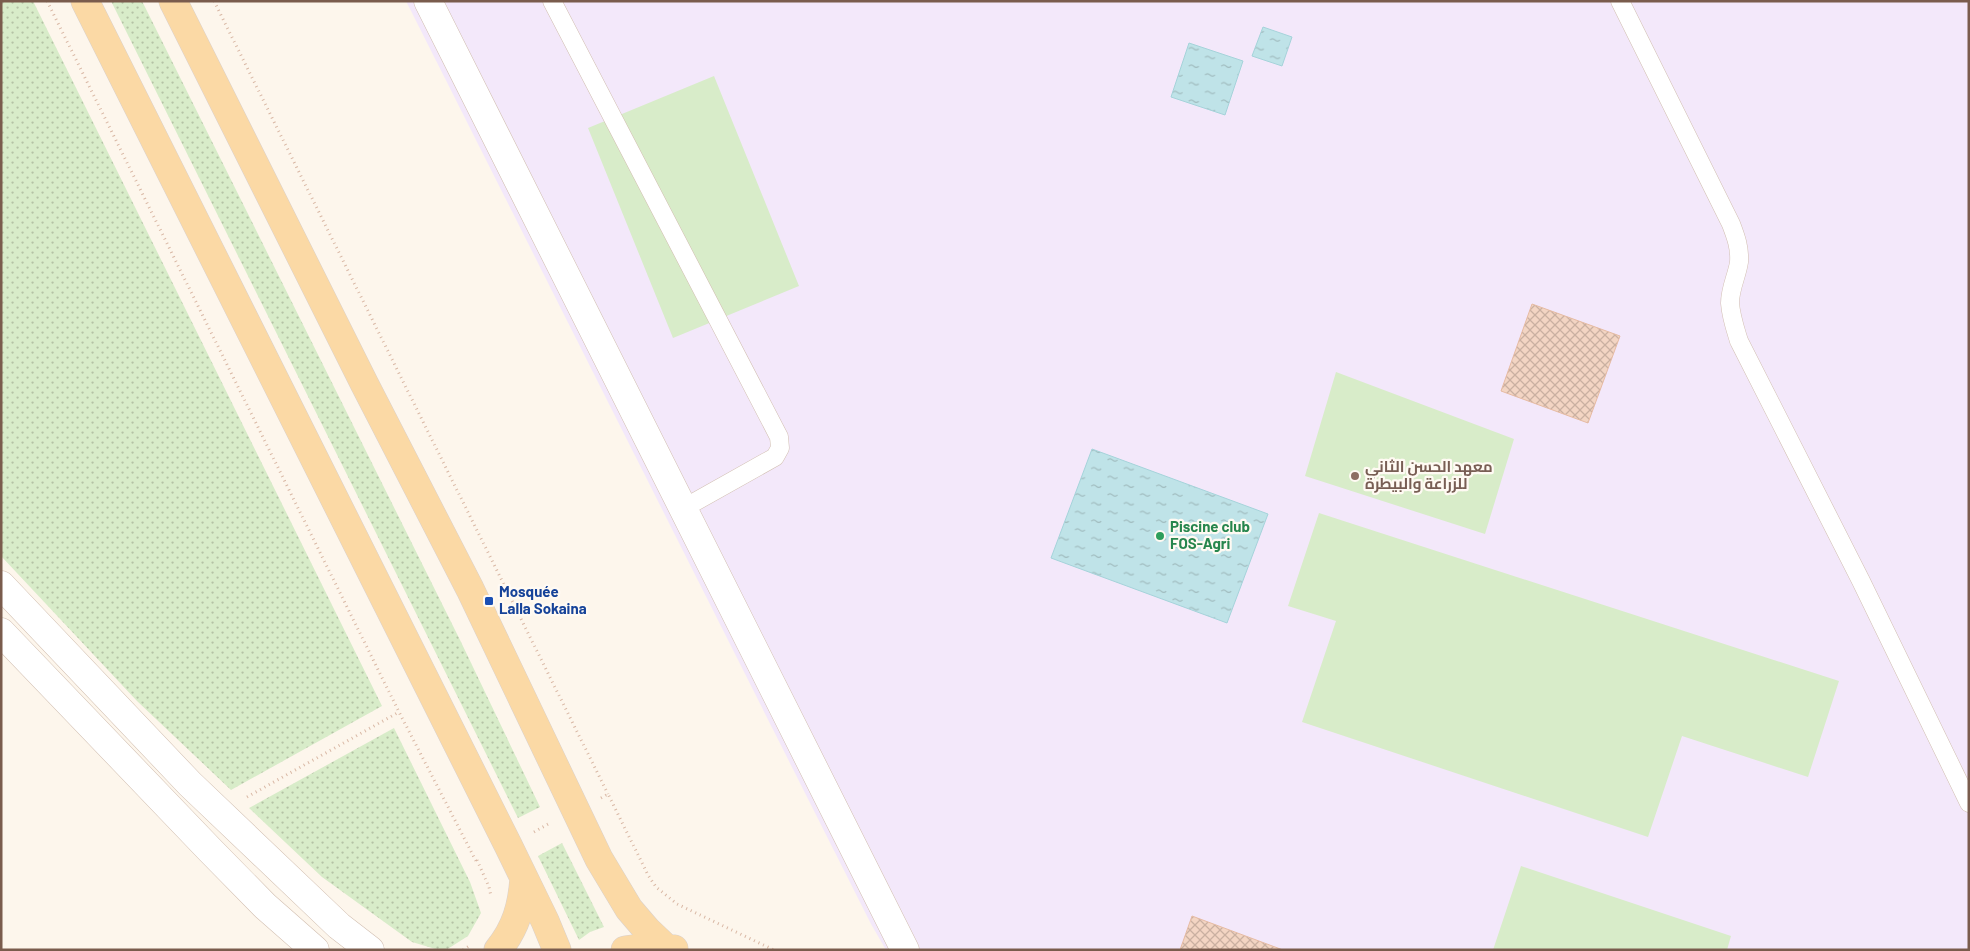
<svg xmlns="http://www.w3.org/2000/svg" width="1970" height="951" font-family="Barlow,Cairo,sans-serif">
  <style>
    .education { fill: #f3e8fa }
    .grass { fill: url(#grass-dots) }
    .pitch { fill: #d8ecc9 }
    .water { fill: url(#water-ripples); stroke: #a5d3da }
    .building { fill: url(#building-cross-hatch); stroke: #e6bba3 }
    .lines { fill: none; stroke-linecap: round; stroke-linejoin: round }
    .service-casing { stroke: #d1beb0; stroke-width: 19 }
    .minor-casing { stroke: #d1beb0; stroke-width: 29 }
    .primary-casing { stroke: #dad1cd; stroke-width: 29 }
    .path { stroke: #d9b8a5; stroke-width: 3; stroke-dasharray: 1 4; stroke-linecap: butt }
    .service { stroke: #fff; stroke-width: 18 }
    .minor { stroke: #fff; stroke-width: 28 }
    .primary { stroke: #fbd9a5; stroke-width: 28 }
    .education-dot { fill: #8d6e63; stroke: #fffaf3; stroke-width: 2 }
    .leisure-dot { fill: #2e9e5b; stroke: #fffaf3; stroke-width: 2 }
    .transit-dot { fill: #1a4fb4; stroke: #fffaf3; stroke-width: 2 }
    .labels { text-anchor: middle; stroke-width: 4.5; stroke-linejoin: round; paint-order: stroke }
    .education-label { font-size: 15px; font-weight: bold; fill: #785e54; stroke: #fffaf3; text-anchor: start }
    .leisure-label { font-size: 15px; font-weight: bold; fill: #27864d; stroke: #fffaf3; text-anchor: start }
    .transit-label { font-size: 15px; font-weight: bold; fill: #164399; stroke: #fffaf3; text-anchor: start }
  </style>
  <defs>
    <pattern id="grass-dots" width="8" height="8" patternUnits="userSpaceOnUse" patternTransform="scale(1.25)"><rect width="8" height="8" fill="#d8ecc9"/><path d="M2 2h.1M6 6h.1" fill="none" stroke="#b4c2a5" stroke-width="1.8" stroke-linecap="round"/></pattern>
    <pattern id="water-ripples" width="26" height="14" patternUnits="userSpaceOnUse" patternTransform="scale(1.25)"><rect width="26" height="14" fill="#bfe3e8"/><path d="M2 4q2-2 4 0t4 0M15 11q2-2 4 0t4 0" fill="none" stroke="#a0bbbe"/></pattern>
    <pattern id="building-cross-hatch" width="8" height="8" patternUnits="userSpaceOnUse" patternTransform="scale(1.25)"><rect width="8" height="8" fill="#f3d5c3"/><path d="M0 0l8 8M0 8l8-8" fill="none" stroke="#cab0a1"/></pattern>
  </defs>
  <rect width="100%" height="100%" fill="#fdf6ec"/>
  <path class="education" d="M406,1H1969V950H886L871,924Z"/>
  <path class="grass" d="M1,1H33L382,706L231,790L137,701L1,556Z
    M111,1H142L461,642L540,807L518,818Z
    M394,728L470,882L481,913L468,936L446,950H439L412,942L322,877L249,808Z
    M562,843L604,927L590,932L579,940L538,856Z"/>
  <path class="pitch" d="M714,76L799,286L673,338L588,128Z
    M1336,372L1514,439L1485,534L1305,476Z
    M1319,513L1839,681L1808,777L1682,736L1648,837L1302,722L1336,621L1288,606Z
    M1521,866L1731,936L1727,950H1493Z"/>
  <path class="water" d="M1263,27L1292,37L1282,66L1252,56Z
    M1189,43L1243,61L1225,115L1171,97Z
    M1092,449L1268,514L1227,623L1051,558Z"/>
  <path class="building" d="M1532,304L1620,336L1588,423L1501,391Z
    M1192,916L1283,950H1180Z"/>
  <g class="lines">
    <g class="service-casing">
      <path id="service" d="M552,1L779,437L780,448L775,457L684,508
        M1620,1L1731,224C1736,237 1740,248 1739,262C1737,276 1730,288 1730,303C1731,317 1735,328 1739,341L1861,581L1969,803"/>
    </g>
    <g class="minor-casing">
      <path id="minor" d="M428,1L905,950
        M1,585L190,784L339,926L370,950
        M1,632L210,850L265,906L315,950"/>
    </g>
    <g class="primary-casing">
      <path id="primary" d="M85,1L508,845L545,921L557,950
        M173,1L365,385L470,589L599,859L629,909L647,930L666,948
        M498,950C516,928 522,906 524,878
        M625,950L647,947L674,949"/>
    </g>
    <path class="path" d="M47,1L399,712L476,861
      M214,1L608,794
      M247,797L399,712
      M601,798L608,794L648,875L656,887L677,904L774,950
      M534,832L550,823
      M477,860L489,887L491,896
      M463,950L471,945"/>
    <use href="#service" class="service"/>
    <use href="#minor" class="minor"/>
    <use href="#primary" class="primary"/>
  </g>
  <circle class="education-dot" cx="1355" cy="476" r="5"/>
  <circle class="leisure-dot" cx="1160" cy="536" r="5"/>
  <rect class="transit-dot" x="484" y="596" width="10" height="10" rx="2.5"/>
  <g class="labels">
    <g class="education-label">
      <text x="1365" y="472">معهد الحسن الثاني<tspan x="1365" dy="17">للزراعة والبيطرة</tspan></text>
    </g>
    <g class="leisure-label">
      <text x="1170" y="532">Piscine club<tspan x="1170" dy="17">FOS-Agri</tspan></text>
    </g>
    <g class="transit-label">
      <text x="499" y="597">Mosquée<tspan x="499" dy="17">Lalla Sokaina</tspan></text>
    </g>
  </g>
  <rect width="1970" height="951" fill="none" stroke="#7a5c4d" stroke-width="5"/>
</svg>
